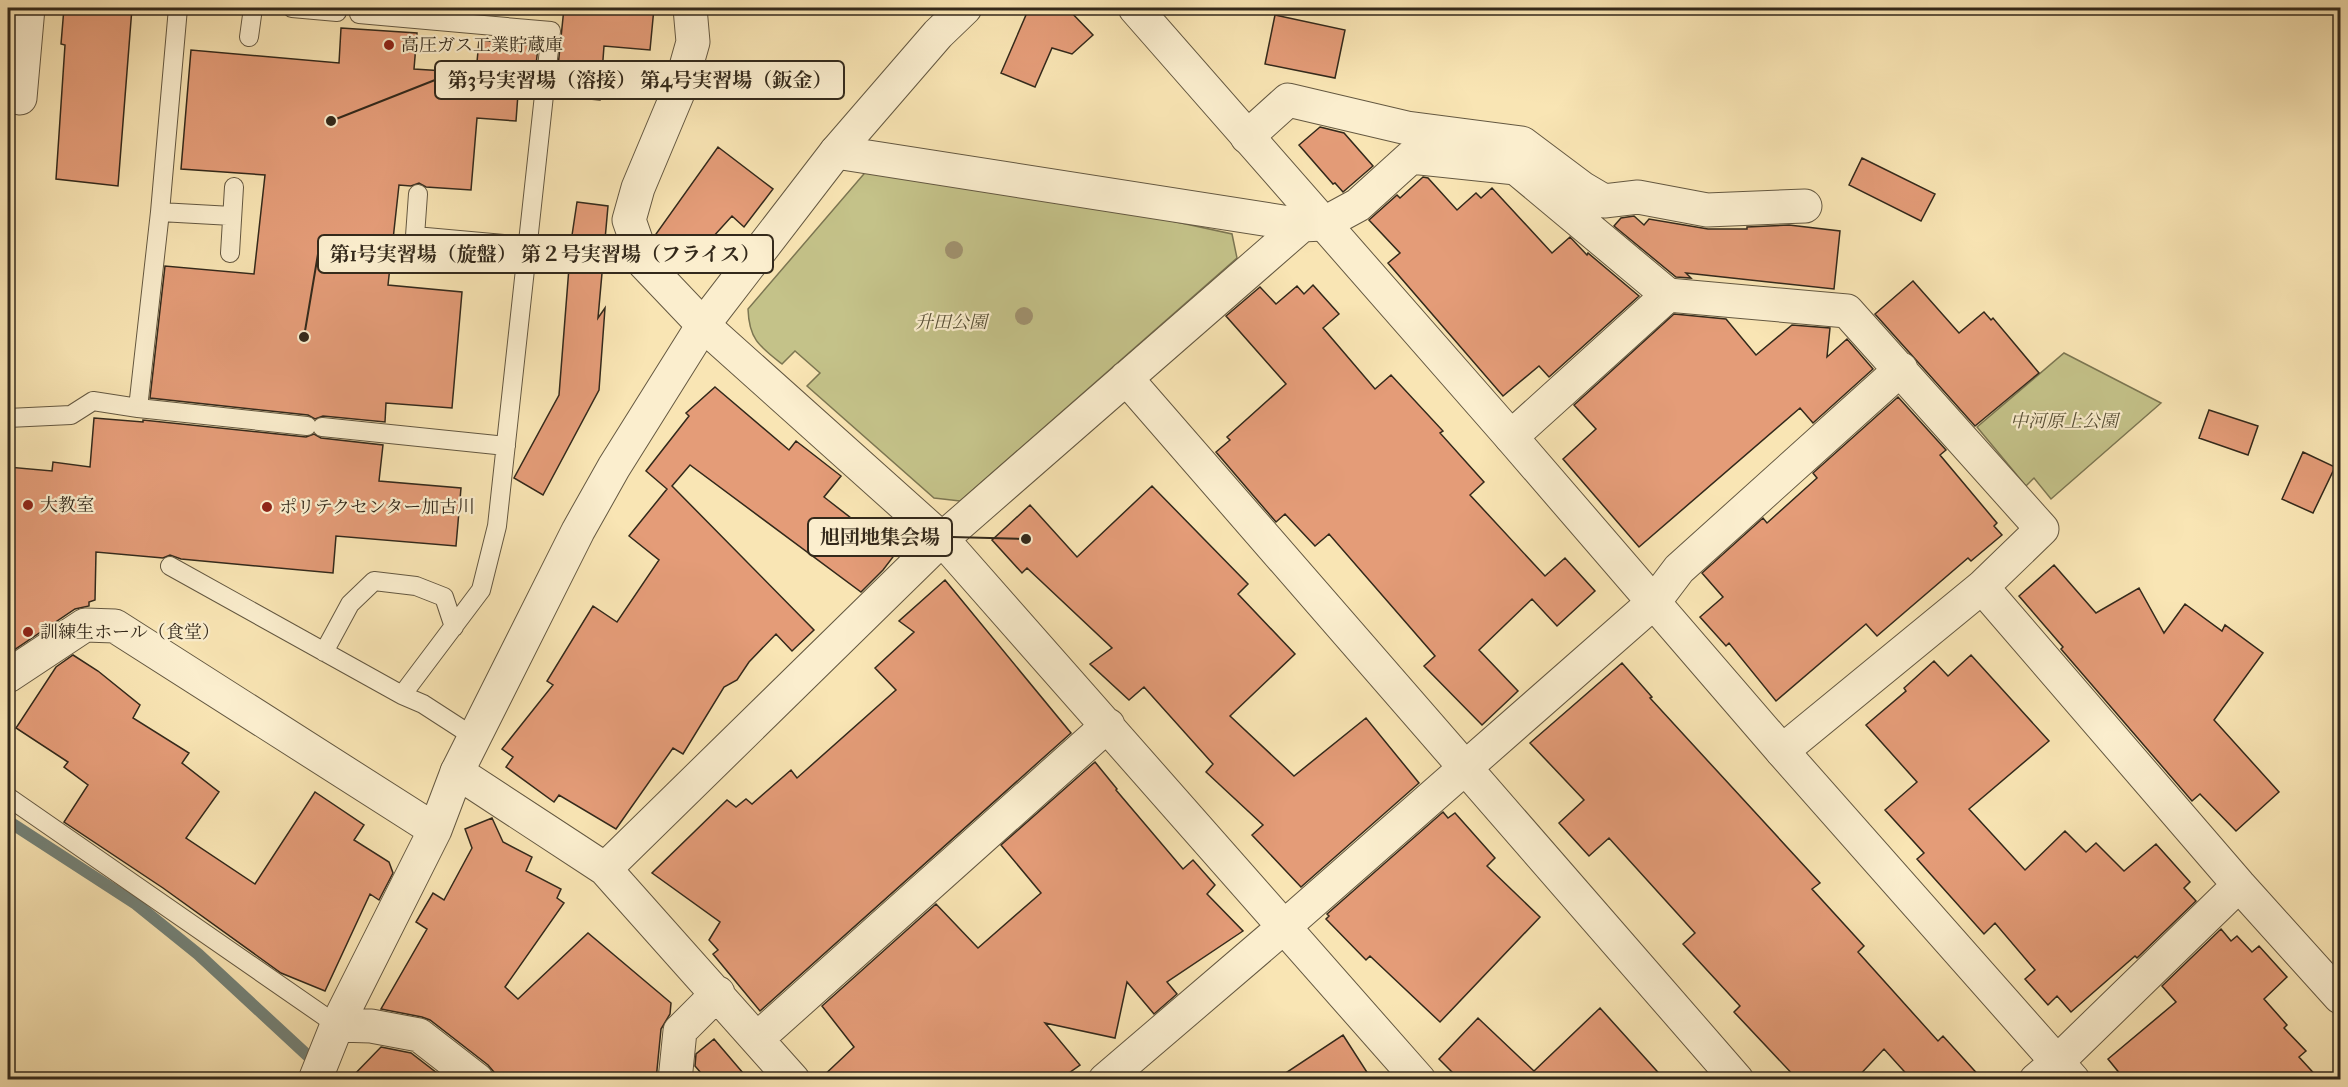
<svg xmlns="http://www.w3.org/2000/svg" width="2348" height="1087" font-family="'IM FELL French Canon','Noto Serif JP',serif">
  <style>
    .green { fill: #c4c289; stroke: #7c7652; stroke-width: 1.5 }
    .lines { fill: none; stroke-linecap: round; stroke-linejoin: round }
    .stream { stroke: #748278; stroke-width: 12 }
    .building { fill: #e49c78; stroke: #33291b; stroke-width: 1.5 }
    .service-casing { stroke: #645841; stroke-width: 20 }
    .minor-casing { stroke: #645841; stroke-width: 35 }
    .tertiary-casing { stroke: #645841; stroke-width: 35 }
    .service { stroke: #fbeece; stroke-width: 18 }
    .minor { stroke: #fbeece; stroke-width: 33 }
    .tertiary { stroke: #fbeece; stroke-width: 33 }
    .tree { fill: #a0926f }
    .poi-dot { fill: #8f2418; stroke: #fbeece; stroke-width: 2 }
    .labels { text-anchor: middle; stroke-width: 4.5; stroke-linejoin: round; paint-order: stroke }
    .poi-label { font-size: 18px; fill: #33291b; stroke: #fbeece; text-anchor: start }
    .park-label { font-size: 18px; font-style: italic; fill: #574f36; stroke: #fbeece }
    .leader { fill: none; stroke: #33291b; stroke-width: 2 }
    .callout-dot { fill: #33291b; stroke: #fbeece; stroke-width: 2 }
    .callout { fill: #fbeece; stroke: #33291b; stroke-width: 2 }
    .callout-label { font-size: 20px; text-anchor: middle; font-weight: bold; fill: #33291b }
  </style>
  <rect width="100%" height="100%" fill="#f9e5b4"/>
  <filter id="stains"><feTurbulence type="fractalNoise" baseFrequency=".00333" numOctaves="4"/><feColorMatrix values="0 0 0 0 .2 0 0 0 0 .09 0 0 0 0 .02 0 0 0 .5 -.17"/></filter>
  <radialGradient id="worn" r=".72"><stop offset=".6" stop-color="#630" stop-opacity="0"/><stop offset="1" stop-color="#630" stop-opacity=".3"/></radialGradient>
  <path class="green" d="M869,168L1056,196L1232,234L1237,258L960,501L934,498L807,386L820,373L795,351L782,364C759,346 749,339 748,309Z
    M2064,353L2161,403L2051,499L2034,478L2026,486L1977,427Z"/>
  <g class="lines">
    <path class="stream" d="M8,821L136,904L198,954L334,1080"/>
  </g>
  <path class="building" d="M64,8H132L118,186L56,179L65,45L61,44Z
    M564,8H654L650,50L604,46L600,100L555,96Z
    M1029,8H1067L1093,35L1072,54L1052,48L1035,87L1001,73Z
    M1275,15L1345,30L1335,78L1265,64Z
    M341,28L417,33L414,69L476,73L479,40L538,46L533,95L518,94L516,121L477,118L471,190L426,187L419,183L411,186L399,185L388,285L462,292L452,408L386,403L385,422L323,416L315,419L308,415L150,398L165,266L254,274L265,175L181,169L191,50L339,63Z
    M1320,127L1344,133L1373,166L1343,192L1335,183L1333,184L1299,145Z
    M718,147L773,189L744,227L732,216L692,260L656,234Z
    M1862,158L1935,194L1921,221L1849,185Z
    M1423,177L1428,178L1457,210L1476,193L1481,198L1492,188L1552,253L1570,237L1587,255L1588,253L1639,296L1549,377L1539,366L1503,396L1388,263L1400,253L1369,220L1397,195L1400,198Z
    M577,202L608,206L598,318L605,308L599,390L543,495L514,478L559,395L571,242Z
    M1634,216L1644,225L1649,219L1708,229H1747V227L1789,225L1840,231L1834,289L1686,273L1691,278L1676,277L1614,226L1621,218Z
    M1913,281L1959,333L1984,312L1991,320L1993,318L2039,373L1975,426L1875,314Z
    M1313,285L1339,314L1323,328L1375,389L1391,375L1443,431L1440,433L1484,482L1470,495L1545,576L1565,558L1595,591L1557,626L1532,599L1479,650L1518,691L1482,725L1424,666L1435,656L1329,534L1315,546L1285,514L1276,522L1216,452L1230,440L1227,437L1286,384L1226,316L1260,287L1276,304L1297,286L1304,294Z
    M1674,314L1726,319L1756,355L1792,325L1830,328L1827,357L1847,339L1873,369L1813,423L1800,408L1639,547L1563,459L1596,429L1574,405Z
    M715,387L789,450L796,441L841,476L824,497L896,553L883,570L861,592L690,465L672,486L814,630L792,651L776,634L749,662L737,680L724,687L683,754L673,748L616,829L559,795L554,802L506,767L513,757L502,749L553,685L547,681L593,606L617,622L659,560L629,536L667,489L646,471L689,416L686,413Z
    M1898,397L1946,450L1940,455L1997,523L1994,526L2002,535L1971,561L1968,558L1877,636L1866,624L1776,701L1729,643L1726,646L1700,617L1723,597L1702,573L1763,518L1767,523L1817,478L1813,473Z
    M2209,410L2258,426L2248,455L2199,438Z
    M94,418L143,422V420L306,437L314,434L321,438L383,445L379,481L461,488L456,546L336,536L333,573L181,559L170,555L163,558L96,552L95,600L89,602V606L75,609L8,654V467L52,471L53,462L90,467Z
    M2303,452L2335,467L2313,513L2282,499Z
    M1152,486L1248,584L1238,594L1295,654L1230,716L1294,776L1366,718L1419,783L1301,887L1252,835L1263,825L1206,772L1213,764L1144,687L1129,700L1090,664L1112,648L1027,568L1022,573L992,540L1030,505L1077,557Z
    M2054,565L2096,613L2139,588L2164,633L2185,604L2222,631L2225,625L2263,653L2214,720L2279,792L2236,831L2200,794L2192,801L2061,649L2063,647L2019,596Z
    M945,580L1071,733L760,1011L713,954L718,950L709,940L720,922L652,873L727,800L736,807L746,799L752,804L791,770L797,778L896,690L875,668L914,632L899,621Z
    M73,655L98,671L140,705L133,718L189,753L182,763L219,792L186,838L255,884L315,792L364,825L354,840L389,862L393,873L379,900L370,894L325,991L281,973L163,888L64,822L88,785L64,767L68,762L16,728L56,667Z
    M1971,655L2049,741L1969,809L2025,870L2065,831L2086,852L2096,843L2124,871L2156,844L2190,882L2184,888L2196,901L2137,958L2135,956L2071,1012L2057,996L2048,1005L2025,979L2035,970L1995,923L1984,934L1917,859L1924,853L1885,810L1917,782L1866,725L1906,691L1904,688L1934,661L1948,676Z
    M1622,663L1652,697L1650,698L1820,883L1812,889L1864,946L1858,952L1938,1041L1943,1036L1983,1080H1912L1884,1049L1855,1080H1798L1734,1012L1740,1006L1683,944L1695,933L1609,838L1589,856L1559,823L1584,800L1530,743Z
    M1095,762L1117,789L1116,790L1183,869L1193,860L1215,885L1207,894L1243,931L1167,982L1177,994L1154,1014L1127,982L1115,1038L1045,1023L1080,1065L1059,1080H819L854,1047L822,1006L936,904L978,948L1041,893L1001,845Z
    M1443,812L1448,818L1455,813L1495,858L1487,866L1540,917L1440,1022L1370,956L1366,960L1326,919L1329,916L1327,914Z
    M492,818L503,842L532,857L526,871L561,889L557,898L564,903L505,987L518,999L588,933L671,1003L670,1014L661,1029L656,1080H495L494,1072L488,1065L430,1020L422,1017L381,1009L427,929L416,922L433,893L444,900L472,848L465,829Z
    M2221,929L2231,941L2237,936L2252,952L2259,946L2287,977L2264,999L2287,1025L2284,1028L2306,1051L2299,1057L2320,1080H2125L2108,1059L2176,1002L2162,986Z
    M1600,1008L1665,1080H1460L1439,1059L1478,1018L1534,1071Z
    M1343,1035L1372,1080H1275Z
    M714,1039L749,1080H707L695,1066L696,1054Z
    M381,1047L411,1053L446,1080H349Z"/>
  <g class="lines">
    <g class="service-casing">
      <path id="service" d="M292,8L337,12
        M359,14L551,31L497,526L481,590L402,695
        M249,37L253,8
        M418,194L415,236L527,246
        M160,212L178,8
        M230,253L234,187
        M138,408L160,212L232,216
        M8,418L71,415L93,401L138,408L307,426
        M322,427L506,446
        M170,566L402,695L423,704L474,737
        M324,652L350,604L374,581L416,586L444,597L454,627
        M8,797L337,1025"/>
    </g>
    <g class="minor-casing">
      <path id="minor" d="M690,8L693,42L680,88L638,188L629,220L644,263L703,325L942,539L1419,1080
        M8,96L20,98L28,8
        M1247,137L1288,100L1407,128L1522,143L1582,188L1604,201L1638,197L1707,210L1805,206
        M836,152L1302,225
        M1126,378L1737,1080
        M1511,437L1668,295
        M1982,587L2239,885L2340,997
        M8,676L85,625L115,626L435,830
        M605,869L942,539L1302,225L1323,224L1358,205L1411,157L1516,168L1668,295L1847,311L2042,529L1982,587L1782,751
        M337,1025L371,1026L419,1035L477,1080
        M758,1038L1108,725
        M315,1080L337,1025L435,830L457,772L605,869L793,1080
        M675,1080L680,1031L718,993
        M1105,1080L1285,926L1654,602L1679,569L1901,369
        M2036,1080L2057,1062L2239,885"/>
    </g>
    <g class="tertiary-casing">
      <path id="tertiary" d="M1135,8L1511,437L1782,751L2073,1080
        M457,772L578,531L614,467L703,325L836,152L938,34L965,8"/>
    </g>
    <use href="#service" class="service"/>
    <use href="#minor" class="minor"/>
    <use href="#tertiary" class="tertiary"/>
  </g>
  <g class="tree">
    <circle cx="954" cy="250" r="9"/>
    <circle cx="1024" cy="316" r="9"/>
  </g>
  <g class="poi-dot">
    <circle cx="389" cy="45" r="6"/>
    <circle cx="28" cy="505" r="6"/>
    <circle cx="267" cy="507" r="6"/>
    <circle cx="28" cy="632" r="6"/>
  </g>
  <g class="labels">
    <g class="poi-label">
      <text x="401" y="51">高圧ガス工業貯蔵庫</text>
      <text x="40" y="511">大教室</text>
      <text x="279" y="513">ポリテクセンター加古川</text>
      <text x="40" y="638">訓練生ホール（食堂）</text>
    </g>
    <g class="park-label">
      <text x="951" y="328">升田公園</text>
      <text x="2064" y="427">中河原上公園</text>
    </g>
  </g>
  <path class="leader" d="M331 121L435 80M304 337L318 254M1026 539L952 537"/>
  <g class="callout-dot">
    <circle cx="331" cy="121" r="6"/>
    <circle cx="304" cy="337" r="6"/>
    <circle cx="1026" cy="539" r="6"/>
  </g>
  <g class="callout">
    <rect x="435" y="61" width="409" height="38" rx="6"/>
    <rect x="318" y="235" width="455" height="38" rx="6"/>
    <rect x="808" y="518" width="144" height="38" rx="6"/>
  </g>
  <g class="callout-label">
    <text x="640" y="87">第3号実習場（溶接） 第4号実習場（鈑金）</text>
    <text x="545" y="261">第1号実習場（旋盤） 第２号実習場（フライス）</text>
    <text x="880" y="544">旭団地集会場</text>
  </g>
  <rect width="2348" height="1087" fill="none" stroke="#f9e5b4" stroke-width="30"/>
  <rect x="9" y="9" width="2330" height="1069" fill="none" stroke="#33291b" stroke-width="3"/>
  <rect x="15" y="15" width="2318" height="1057" fill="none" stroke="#33291b" stroke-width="1.5"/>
  <rect width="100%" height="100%" filter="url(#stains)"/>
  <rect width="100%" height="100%" fill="url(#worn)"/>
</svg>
